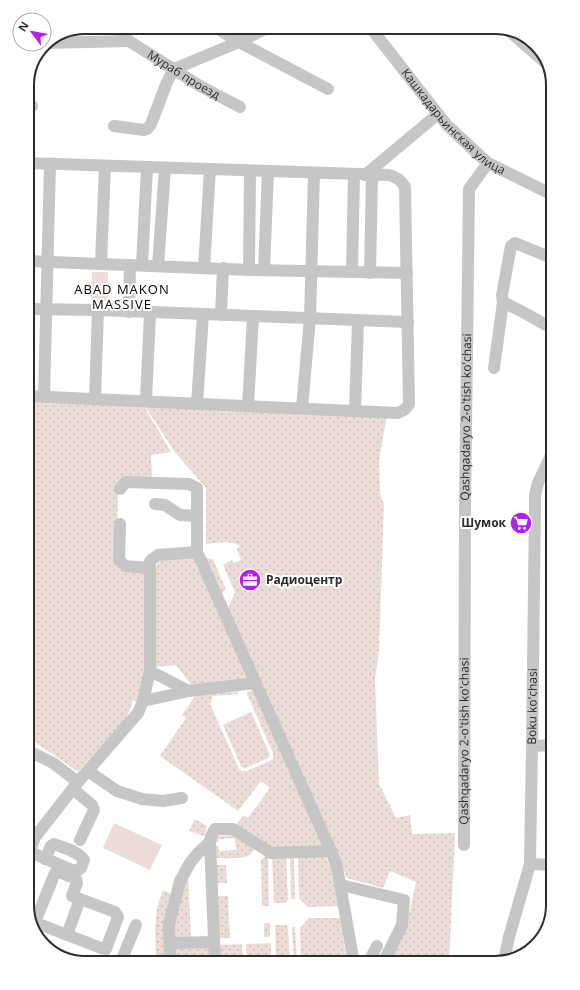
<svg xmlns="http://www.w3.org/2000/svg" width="580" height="990" font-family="'Open Sans',sans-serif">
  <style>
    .grass { fill: url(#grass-dots) }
    .pitch { fill: #ebdcd7 }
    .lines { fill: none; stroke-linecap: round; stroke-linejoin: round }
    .minor { stroke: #c6c6c6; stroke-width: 12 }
    .labels { text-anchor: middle; stroke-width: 4; stroke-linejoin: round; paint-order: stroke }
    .street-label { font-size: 12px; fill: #2c2c2c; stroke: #fff }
    .poi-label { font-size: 12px; font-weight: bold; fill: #2c2c2c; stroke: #fff; text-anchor: end }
    .neighbourhood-label { font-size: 13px; letter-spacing: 1px; fill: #000; stroke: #fff }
    .rim { fill: none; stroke: #2c2c2c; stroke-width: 2 }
  </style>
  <defs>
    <pattern id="grass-dots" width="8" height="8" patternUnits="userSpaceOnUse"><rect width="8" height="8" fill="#ebdcd7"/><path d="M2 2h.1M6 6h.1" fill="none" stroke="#cabdb9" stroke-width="1.8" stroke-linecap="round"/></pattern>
  </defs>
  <rect width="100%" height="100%" fill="#fff"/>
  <path class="grass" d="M27,400L144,406L171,452L151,455L152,476L151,478L118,486L117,566L147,574L145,679L137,702L133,700L127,718L78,772L38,744L27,738Z
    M145,406L387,416L379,459L380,494L384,504L379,651L375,680L379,784L396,818L410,815L412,834L455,833L449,963H389L407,924L416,882L390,871L383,888L347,878L340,860L228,609L235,592L223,565L232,560L234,563L241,560L237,549L240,546C230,540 217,543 206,544V488L174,451Z
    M193,558L248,679L192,686L176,665L154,667L156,568L158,563L163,559Z
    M204,558L213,559L226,589L221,595Z
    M253,690L323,845L316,848L273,850L236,825L244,815L248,818L270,788L261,781L238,811L160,756L186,718L182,715L196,695L237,692L238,693V694L213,696L210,704L239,769L242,771H247L272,760L273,758V753L247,694V692Z
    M251,712L270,755L268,758L245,768H243L241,766L223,725Z
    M195,819L207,826L204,836L189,831Z
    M238,835L256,848C254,851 251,855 247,856C241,859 222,858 215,858L214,846H218L219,851L236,850L235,840L234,838L219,839L218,842H214V836Z
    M266,855H268L269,906H262L261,860Z
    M286,856L288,900L285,903H274L272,857Z
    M290,856H294L295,899H291Z
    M298,856H325L332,870L338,906L308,907L299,899Z
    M217,865H226L227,883H217Z
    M188,871L191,938H172L174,914Z
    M163,890L173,895L166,963H156L155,928L157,907Z
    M217,896H228L230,938H219Z
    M309,918H340L347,963H301L300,928Z
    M264,923H270V937H264Z
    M275,925H286L288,927L290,962L276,963Z
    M292,927H295L297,962H294Z
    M271,943V963H253L251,960L247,958L246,944Z
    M242,944L243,958L240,960L237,963H219L218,945Z
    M208,945L212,963H173V948Z"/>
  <path class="pitch" d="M92,272H108L107,301H91Z
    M114,823L162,845L150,870L103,848Z"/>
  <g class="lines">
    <g class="minor">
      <path id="s1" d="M118,27L129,41L200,86L240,107"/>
      <path d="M215,27L239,42L328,89"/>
      <path id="s2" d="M370,27L438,114L447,125L479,155L488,163L553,195"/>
      <path d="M509,31L548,65"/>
      <path d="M46,43L129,41"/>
      <path d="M27,106H32"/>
      <path d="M114,126L144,130L147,129L151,124L167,82L174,69L239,42L269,27"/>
      <path d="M365,175L438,114"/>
      <path d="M27,261L249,270L407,273"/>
      <path d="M101,263L105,166"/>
      <path d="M142,265L147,167"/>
      <path d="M158,266L165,168"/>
      <path d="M204,268L210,169"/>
      <path d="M249,270L250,171"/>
      <path d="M264,270L268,171"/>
      <path d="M352,272L354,174"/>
      <path d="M370,273L372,175"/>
      <path d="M503,302L502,295L511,246L515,243L552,258"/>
      <path d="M27,309L98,310L408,322"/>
      <path d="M129,312L130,265"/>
      <path d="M221,315L223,268"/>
      <path d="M494,368L503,302L521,311L553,329"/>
      <path d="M27,396L398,413C403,411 407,408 409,404L405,187C401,180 397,177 389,175L27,163"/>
      <path d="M44,397L50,164"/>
      <path d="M95,399L98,310"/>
      <path d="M146,401L150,313"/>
      <path d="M197,404L203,314"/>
      <path d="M248,406L253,317"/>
      <path d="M302,408L310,318L314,173"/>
      <path d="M355,411L358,321"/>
      <path d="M120,489L126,482L189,484L197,488V552L331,851L337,867L354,963"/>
      <path d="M155,504L165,505L180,515L197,516"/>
      <path d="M120,524L119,560L125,566L150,568"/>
      <path d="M150,671L189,691L256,683"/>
      <path d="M143,701L189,691"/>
      <path d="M532,746L553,745"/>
      <path d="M27,750L53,763L78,782"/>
      <path d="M88,771L117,791L142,799L163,801L182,798"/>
      <path d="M73,789L92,805L94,810L80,840"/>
      <path id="s3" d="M464,845L465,509L469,189L488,163"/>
      <path d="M27,851L30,852L72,870L77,871L81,868L84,860C78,851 64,848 54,844L51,846L45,859"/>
      <path d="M27,860L35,837L78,782L138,713L143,701L150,671V561L158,555L197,552"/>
      <path d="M530,864L553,865"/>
      <path d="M341,885L404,900L402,925L383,963"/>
      <path d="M31,921L101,948L106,949L118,917L115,912L72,896L77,883L76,879L59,872L55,873L35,922"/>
      <path d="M67,935L80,899"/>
      <path d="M170,943L214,942"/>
      <path id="s4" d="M504,961L509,937L530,864L532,746L535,508V495L538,483L553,451"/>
      <path d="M119,963L122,959L136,925"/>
      <path d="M170,963L169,924L180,881L190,863L198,853L210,842"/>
      <path d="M215,963L210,842L211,836L215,829H233L271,853L331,851"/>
      <path d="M368,963L377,946"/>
    </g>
  </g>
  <defs>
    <g id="supermarket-disc" transform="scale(1.15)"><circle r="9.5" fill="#b21ef3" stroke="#fff"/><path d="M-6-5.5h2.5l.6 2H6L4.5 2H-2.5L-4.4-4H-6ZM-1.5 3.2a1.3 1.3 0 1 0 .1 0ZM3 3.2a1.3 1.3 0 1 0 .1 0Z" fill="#fff"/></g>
    <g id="office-disc" transform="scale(1.15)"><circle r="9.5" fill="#b21ef3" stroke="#fff"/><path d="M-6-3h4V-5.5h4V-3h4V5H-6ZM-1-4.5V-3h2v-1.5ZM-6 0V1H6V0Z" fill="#fff"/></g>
  </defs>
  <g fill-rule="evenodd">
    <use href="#supermarket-disc" x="521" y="523"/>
    <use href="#office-disc" x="250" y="580"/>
  </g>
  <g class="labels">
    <g class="street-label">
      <text dy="4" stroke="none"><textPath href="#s1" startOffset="82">Мураб проезд</textPath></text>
      <text dy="4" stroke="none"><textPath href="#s2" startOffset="127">Кашкадарьинская улица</textPath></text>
      <text dy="4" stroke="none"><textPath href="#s3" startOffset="428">Qashqadaryo 2-o'tish ko'chasi</textPath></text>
      <text dy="4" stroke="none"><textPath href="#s4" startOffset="258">Boku ko'chasi</textPath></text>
      <text dy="4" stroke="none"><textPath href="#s3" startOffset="104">Qashqadaryo 2-o'tish ko'chasi</textPath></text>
    </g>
    <g class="poi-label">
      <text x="506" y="527">Шумок</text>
      <text x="266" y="584" text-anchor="start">Радиоцентр</text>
    </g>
    <g class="neighbourhood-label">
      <text x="122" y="294">ABAD MAKON<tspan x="122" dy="15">MASSIVE</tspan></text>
    </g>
  </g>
  <path d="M0 0H580V990H0ZM85 34H495A51 51 0 0 1 546 85V905A51 51 0 0 1 495 956H85A51 51 0 0 1 34 905V85A51 51 0 0 1 85 34Z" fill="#fff" fill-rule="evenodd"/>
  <path class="rim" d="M85 34H495A51 51 0 0 1 546 85V905A51 51 0 0 1 495 956H85A51 51 0 0 1 34 905V85A51 51 0 0 1 85 34Z"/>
  <g transform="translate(32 32) rotate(302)"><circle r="19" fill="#ffffff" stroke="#ababab"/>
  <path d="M0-3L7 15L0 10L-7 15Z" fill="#b21ef3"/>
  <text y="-6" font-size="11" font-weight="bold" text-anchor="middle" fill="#2c2c2c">N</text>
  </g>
</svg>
